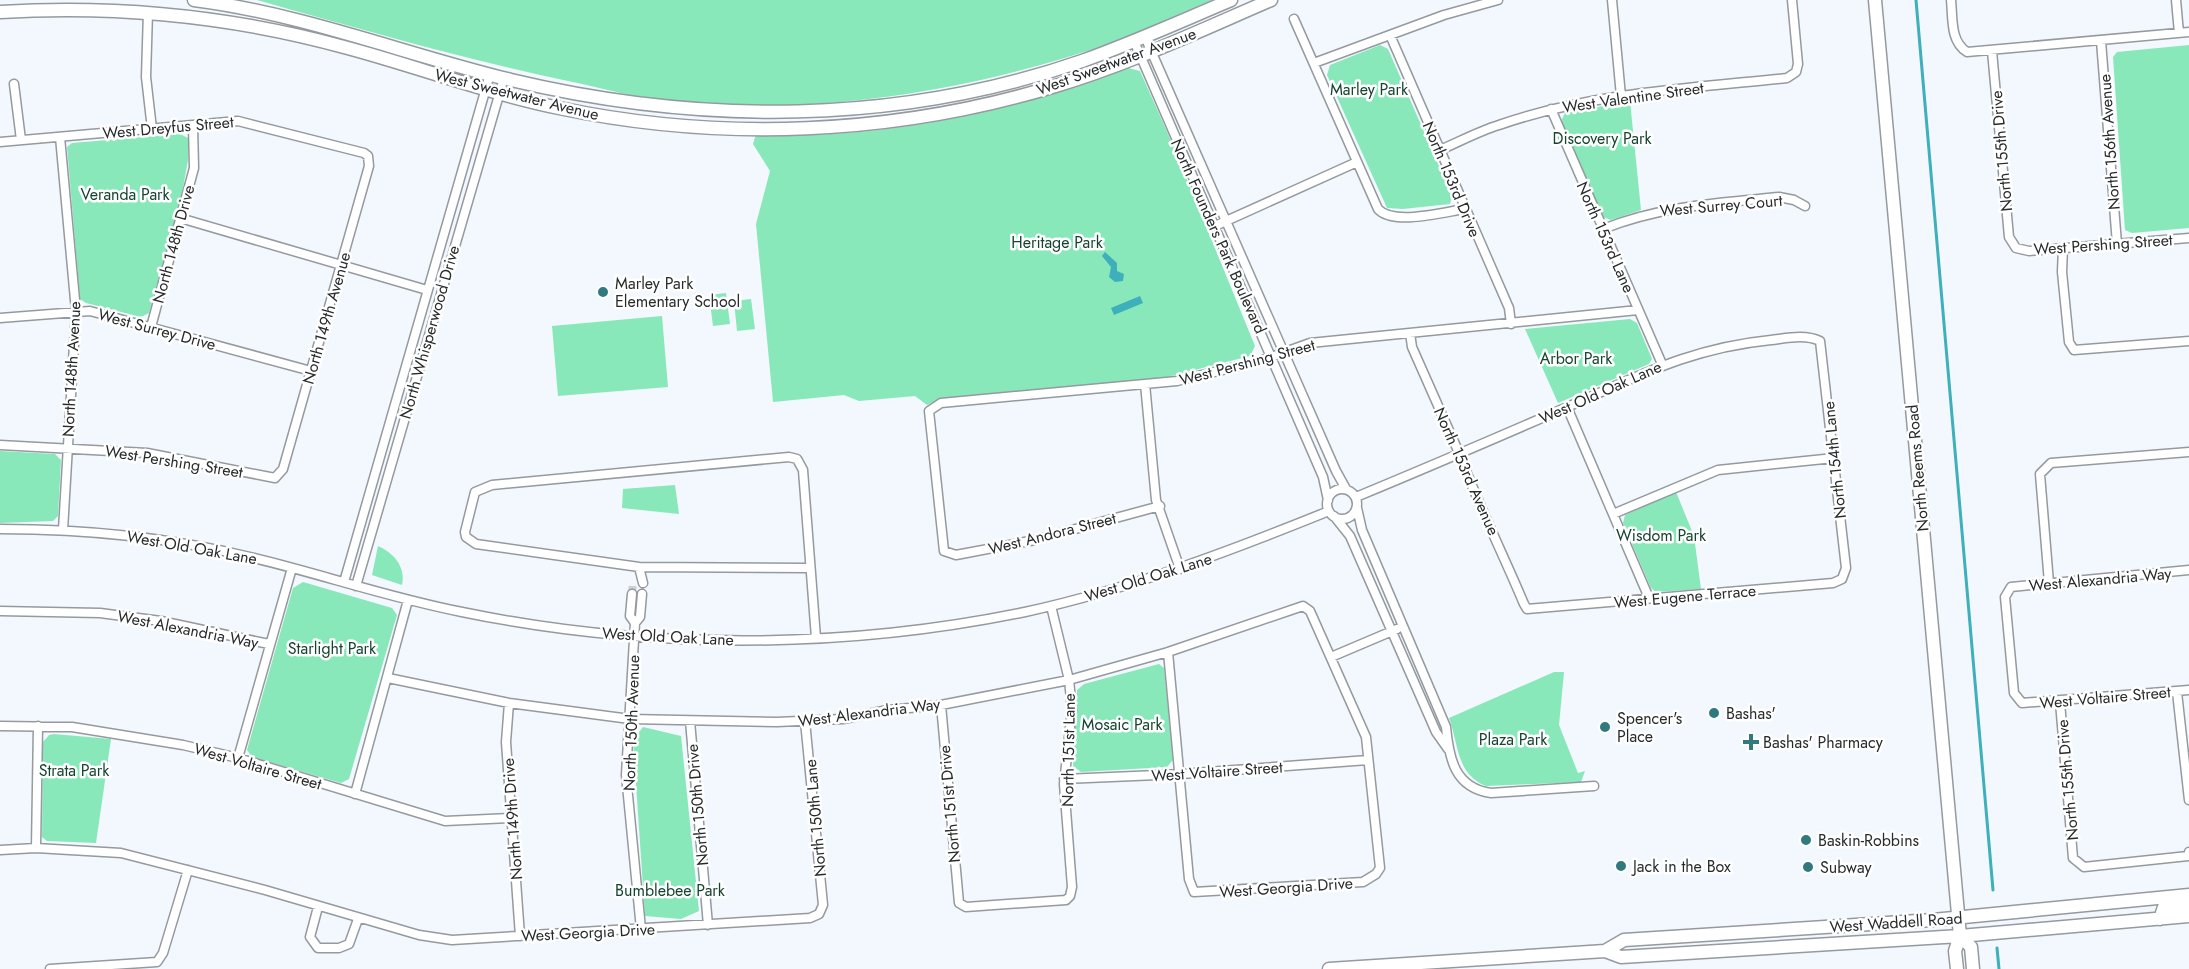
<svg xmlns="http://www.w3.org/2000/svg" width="2189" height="969" font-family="Jost,sans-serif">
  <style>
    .green { fill: #88e8ba }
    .water { fill: #3eb0bb }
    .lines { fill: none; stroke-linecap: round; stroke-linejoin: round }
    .stream { stroke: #3eb0bb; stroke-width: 3 }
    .street-tunnel { stroke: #cacfd3; stroke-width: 8; stroke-dasharray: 8 4; stroke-linecap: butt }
    .street-casing { stroke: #949a9f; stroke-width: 11 }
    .secondary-casing { stroke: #949a9f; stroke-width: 15 }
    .street { stroke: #fff; stroke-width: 8 }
    .secondary { stroke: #fff; stroke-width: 12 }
    .poi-dot { fill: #30797f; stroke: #fff; stroke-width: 2 }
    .labels { text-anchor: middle; stroke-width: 5; stroke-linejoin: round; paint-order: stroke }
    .street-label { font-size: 16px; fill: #282b2c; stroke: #fff }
    .park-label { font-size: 16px; fill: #14432f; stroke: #fff }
    .poi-label { font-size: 16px; fill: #282b2c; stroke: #fff; text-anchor: start }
  </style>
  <rect width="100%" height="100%" fill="#f2f8fd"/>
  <path class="green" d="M257,0H1213C1170,17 1128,38 1084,52C946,96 799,117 655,99C625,95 597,87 568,81C463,59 360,29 257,0Z
    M1380,45L1388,49L1452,196L1450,204L1403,209L1387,208L1327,75L1330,65Z
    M2189,45V228L2132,233L2125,230L2113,57L2117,52Z
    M1128,68L1140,71L1169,136L1255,346L1250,356L1167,377L941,399L927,405L915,396L859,401L844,395L773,402L756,224L770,171L753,144L756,134C886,140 1006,112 1128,68Z
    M1630,101L1641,210L1611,220L1603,217L1561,121L1565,113Z
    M180,134L188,138V160L181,199L149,313L141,317L86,303L80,299L67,147L72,143Z
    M726,293L730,324L713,326L709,295Z
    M751,299L755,329L737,331L734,301Z
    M662,316L668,387L558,396L552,326Z
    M1630,319L1637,323L1652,359L1649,364L1558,403L1525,329Z
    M0,451L55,454L61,460L58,516L53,521L0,523Z
    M675,485L679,514L622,508L623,489Z
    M1676,492L1694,536L1701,589L1656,592L1651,588L1623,523L1625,515Z
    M378,546C394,553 406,567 402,585L372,575Z
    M303,582L392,608L397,615L349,779L341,783L252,757L247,750L293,588Z
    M1159,664L1164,668L1173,760L1167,767L1081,772L1073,766L1077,690L1084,684Z
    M1554,672H1564L1559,725L1578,773L1585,771L1581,782L1486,786C1456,774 1459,745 1449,718Z
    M643,727L681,736L699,911L681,919L645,916L633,740Z
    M54,734L111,739L96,843L47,841L42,837L43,742L49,735Z"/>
  <path class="water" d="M1105,252L1117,263V271L1124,274L1123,281L1115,282L1109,277L1111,267L1102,256Z
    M1140,296L1143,303L1114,315L1111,308Z"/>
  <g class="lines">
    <path class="stream" d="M1916,0L1993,890
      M1997,948L1999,969"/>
    <path class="street-tunnel" d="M632,594L633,582"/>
    <g class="street-casing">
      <path id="street" d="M1612,0L1621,96
        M1951,0C1953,19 1950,41 1967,52L2189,32
        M2176,0L2179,33
        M148,12L146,77L152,129
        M1294,19L1378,209C1393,226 1444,212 1465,209
        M1390,35L1509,308L1511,324
        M1145,37L1336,471L1346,489
        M1134,41L1323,477L1328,500
        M2101,41L2117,244
        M1992,51L2009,237L2016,248L2029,251L2189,238
        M1314,63L1444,15L1498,0
        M14,84L21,140
        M1551,109L1662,364
        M60,137L76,311L63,530
        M0,142L238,121L364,153L368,156L369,166L283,469L275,478L147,453L0,445
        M1440,150C1459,142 1479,131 1499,125C1591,93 1690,88 1787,78L1796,72L1798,64L1792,0
        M180,218L427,290
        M1215,226L1357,162
        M1603,229C1661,206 1717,203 1779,197L1794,200L1805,206
        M2063,248L2062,272L2069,342L2074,350L2189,341
        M0,318L90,311L311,371
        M151,327L194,168L193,125
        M1145,384L1156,500L1180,569
        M1567,407L1649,598
        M1327 504a15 15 0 1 1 30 0a15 15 0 1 1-30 0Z
        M1356,497C1426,468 1496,438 1565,408C1639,376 1690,348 1771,340C1788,338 1805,334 1820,341L1846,568L1842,579L1833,583L1527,609L1524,604C1503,554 1478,504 1459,453L1412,347L1410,333
        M1160,506L1035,540L956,555L944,551L929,411L941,403L1177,381L1260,361L1310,343L1638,310
        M1357,508L1362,530L1446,727C1449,759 1455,788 1491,793L1594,786
        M1613,514L1718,470L1834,458
        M1334,516L1350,536L1436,732L1448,749
        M0,529C85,529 168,537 250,557C321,574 390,598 462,612C646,650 841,650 1025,612C1130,589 1230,551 1329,511
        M639,567L643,583
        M810,568L639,567L476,544L466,537L465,532L475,492L492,485L789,457L797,459L803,470L816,638
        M2189,570L2011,587L2005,597L2014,693L2022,703L2189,690
        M344,582L490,74
        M2049,583L2040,474L2051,463L2189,452
        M356,586L504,78
        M632,594L630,616L635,623
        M0,611L100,613L161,621L269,644
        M635,623L626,775L641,929
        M635,623L640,617L642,594
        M1331,657L1397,629
        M388,678L509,703L630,719L777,722L843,719L888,710L941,705L1069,680L1168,652L1303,606L1310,611L1366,737L1380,868L1376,874L1363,882L1194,892L1189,879L1168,652
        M2177,692L2189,800
        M2060,702L2073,858L2084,867L2188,856L2189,852
        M509,703L506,742L520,936
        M941,705L959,903L966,907L1066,900L1070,896L1072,887L1064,784L1072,709L1069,680L1051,606
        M690,721L708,925
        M0,726L72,727L183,745L238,758L445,821L512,818
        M238,758L292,568
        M1064,779L1181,774L1368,760
        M355,794L408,600
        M36,848L38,726
        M0,850L36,848L121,853L265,890L419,935L452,940L810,918L819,914L823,905L805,721
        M318,907L310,937L318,948H339L349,944L358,919
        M50,969L157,962L163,953L188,870"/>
    </g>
    <g class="secondary-casing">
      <path id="secondary" d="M194,0C304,14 404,54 511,80C700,125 897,125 1082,61C1133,43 1181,21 1231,0
        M1875,0L1960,936L1955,951L1957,969
        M0,12C117,5 231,16 344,47C416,66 486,93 559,108C721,142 893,135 1052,87C1127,65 1199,31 1271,0
        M2160,919L2164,907L2189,905
        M1960,936L1971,947L1973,969
        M1605,951L1624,940L1933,920L2189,895
        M1329,969L1605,951L1621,957L1960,936L2189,916"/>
    </g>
    <use href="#street" class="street"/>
    <use href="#secondary" class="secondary"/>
  </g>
  <g class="poi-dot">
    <circle cx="603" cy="292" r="6"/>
    <circle cx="1714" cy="713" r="6"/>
    <circle cx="1605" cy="727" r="6"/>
    <path d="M1748 733h6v6h6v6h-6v6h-6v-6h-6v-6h6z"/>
    <circle cx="1806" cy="840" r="6"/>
    <circle cx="1621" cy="866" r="6"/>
    <circle cx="1808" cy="867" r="6"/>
  </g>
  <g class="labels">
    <g class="street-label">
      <text transform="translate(1116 61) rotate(-20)" y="6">West Sweetwater Avenue</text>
      <text transform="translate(517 94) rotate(14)" y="6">West Sweetwater Avenue</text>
      <text transform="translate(1633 97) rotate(-8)" y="6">West Valentine Street</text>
      <text transform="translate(168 127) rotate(-5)" y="6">West Dreyfus Street</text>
      <text transform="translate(2109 142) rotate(-94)" y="6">North 156th Avenue</text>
      <text transform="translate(2001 151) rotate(-95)" y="6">North 155th Drive</text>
      <text transform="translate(1452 179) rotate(67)" y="6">North 153rd Drive</text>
      <text transform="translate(1721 205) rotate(-5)" y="6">West Surrey Court</text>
      <text transform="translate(1219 236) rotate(66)" y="6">North Founders Park Boulevard</text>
      <text transform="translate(1606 237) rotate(66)" y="6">North 153rd Lane</text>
      <text transform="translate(173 244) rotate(-75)" y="6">North 148th Drive</text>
      <text transform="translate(2103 244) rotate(-4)" y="6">West Pershing Street</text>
      <text transform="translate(326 318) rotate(-74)" y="6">North 149th Avenue</text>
      <text transform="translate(157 329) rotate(15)" y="6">West Surrey Drive</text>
      <text transform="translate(429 332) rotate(-74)" y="6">North Whisperwood Drive</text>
      <text transform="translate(1247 362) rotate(-15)" y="6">West Pershing Street</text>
      <text transform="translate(71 369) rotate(-87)" y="6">North 148th Avenue</text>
      <text transform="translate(1600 392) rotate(-24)" y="6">West Old Oak Lane</text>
      <text transform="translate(1834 460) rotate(-96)" y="6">North 154th Lane</text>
      <text transform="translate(174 461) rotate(9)" y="6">West Pershing Street</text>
      <text transform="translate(1917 468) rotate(-95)" y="6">North Reems Road</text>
      <text transform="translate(1467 471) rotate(66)" y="6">North 153rd Avenue</text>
      <text transform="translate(1052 533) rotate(-14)" y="6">West Andora Street</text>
      <text transform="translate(192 547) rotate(10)" y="6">West Old Oak Lane</text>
      <text transform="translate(1148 577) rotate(-17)" y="6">West Old Oak Lane</text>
      <text transform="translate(2100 579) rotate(-5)" y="6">West Alexandria Way</text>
      <text transform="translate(1685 596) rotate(-5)" y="6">West Eugene Terrace</text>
      <text transform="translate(188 629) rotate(11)" y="6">West Alexandria Way</text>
      <text transform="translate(668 636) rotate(3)" y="6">West Old Oak Lane</text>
      <text transform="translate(2105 697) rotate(-5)" y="6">West Voltaire Street</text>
      <text transform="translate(869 712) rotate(-7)" y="6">West Alexandria Way</text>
      <text transform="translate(631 723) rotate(-88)" y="6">North 150th Avenue</text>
      <text transform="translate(1068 750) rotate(-89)" y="6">North 151st Lane</text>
      <text transform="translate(258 766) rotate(16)" y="6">West Voltaire Street</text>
      <text transform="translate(1217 771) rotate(-4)" y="6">West Voltaire Street</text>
      <text transform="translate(2067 780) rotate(-95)" y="6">North 155th Drive</text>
      <text transform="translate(949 804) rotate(-95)" y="6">North 151st Drive</text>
      <text transform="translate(697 805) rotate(-95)" y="6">North 150th Drive</text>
      <text transform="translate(815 818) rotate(-95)" y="6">North 150th Lane</text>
      <text transform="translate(512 819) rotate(-94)" y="6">North 149th Drive</text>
      <text transform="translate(1286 887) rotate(-4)" y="6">West Georgia Drive</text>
      <text transform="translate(1896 922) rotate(-4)" y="6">West Waddell Road</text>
      <text transform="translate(588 932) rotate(-3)" y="6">West Georgia Drive</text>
    </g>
    <g class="park-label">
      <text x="1369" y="95">Marley Park</text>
      <text x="1602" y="144">Discovery Park</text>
      <text x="125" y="200">Veranda Park</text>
      <text x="1057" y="248">Heritage Park</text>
      <text x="1576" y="364">Arbor Park</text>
      <text x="1661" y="541">Wisdom Park</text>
      <text x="332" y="654">Starlight Park</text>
      <text x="1122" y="730">Mosaic Park</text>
      <text x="1513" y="745">Plaza Park</text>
      <text x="74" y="776">Strata Park</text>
      <text x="670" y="896">Bumblebee Park</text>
    </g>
    <g class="poi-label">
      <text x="615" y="289">Marley Park<tspan x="615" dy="18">Elementary School</tspan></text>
      <text x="1726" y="719">Bashas'</text>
      <text x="1617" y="724">Spencer's<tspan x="1617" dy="18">Place</tspan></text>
      <text x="1763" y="748">Bashas' Pharmacy</text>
      <text x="1818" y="846">Baskin-Robbins</text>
      <text x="1633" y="872">Jack in the Box</text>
      <text x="1820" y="873">Subway</text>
    </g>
  </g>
</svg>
